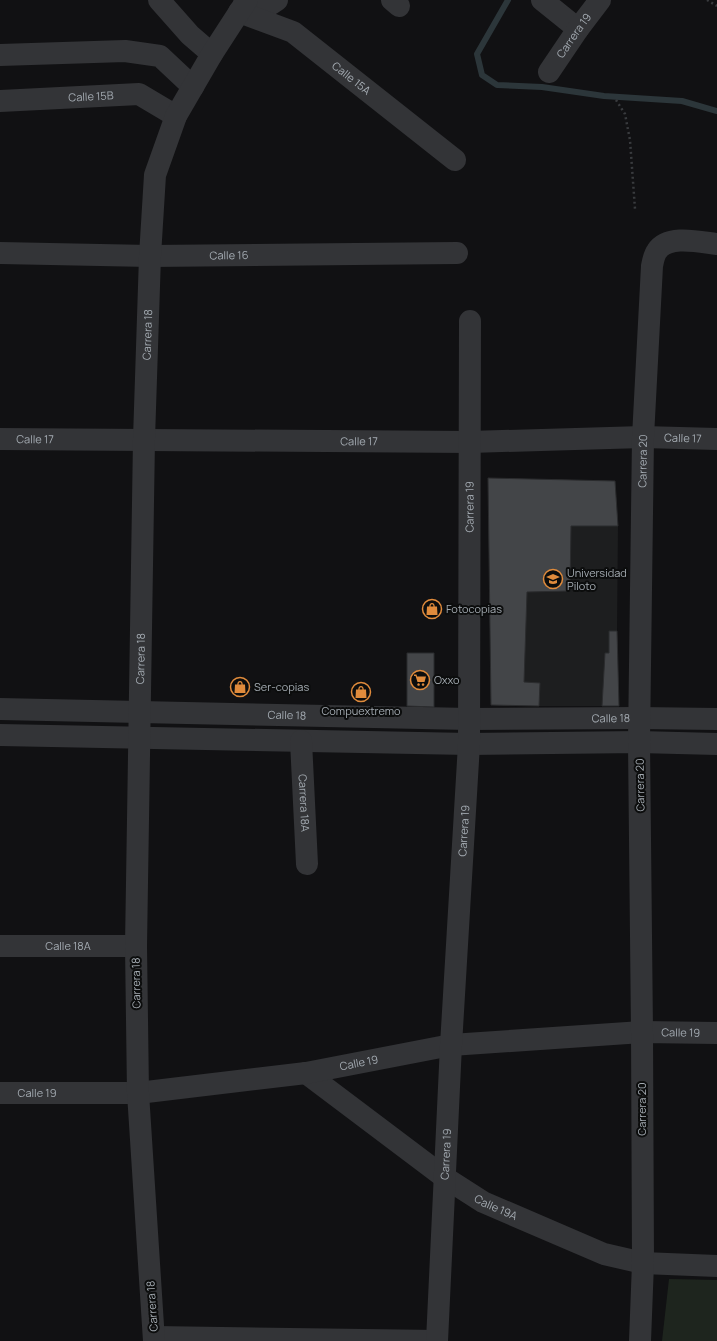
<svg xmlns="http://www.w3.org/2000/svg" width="717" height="1341" font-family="Manrope,sans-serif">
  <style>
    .built { fill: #1d1e1f }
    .green { fill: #1e251e }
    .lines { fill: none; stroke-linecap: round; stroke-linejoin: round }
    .stream { stroke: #2c363a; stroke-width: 6 }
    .building { fill: #434548; stroke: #2b2c2e }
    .path { stroke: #393b3e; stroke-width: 2.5; stroke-dasharray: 2 3; stroke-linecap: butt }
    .minor { stroke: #333437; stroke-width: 22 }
    .labels { text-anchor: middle; stroke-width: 4; stroke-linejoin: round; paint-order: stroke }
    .street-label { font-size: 11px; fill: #a4abb2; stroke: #0c0d0d }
    .poi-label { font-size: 11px; fill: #a4abb2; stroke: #0c0d0d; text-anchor: start }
  </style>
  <rect width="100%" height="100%" fill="#111113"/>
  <path class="built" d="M488,478L615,481L618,526L617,631L619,706H521L491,705Z"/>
  <path class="green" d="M669,1279L717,1280V1341H662Z"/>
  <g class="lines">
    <path class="stream" d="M508,0L477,54L482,75L497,85L542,87L604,96L682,101L717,111"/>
  </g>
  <path class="building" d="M488,478L615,481L618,526H571L570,591L527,592L524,682L540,683L539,706L491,705Z
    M609,631H617L619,706H602L605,653H609Z
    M407,653H434V707L407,706Z"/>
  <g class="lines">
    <path class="path" d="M707,0L717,6
      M616,100L625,114L630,140L635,209"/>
    <g class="minor">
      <path d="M159,0L190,35L212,54"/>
      <path d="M392,0L399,6"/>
      <path d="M542,0L578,29"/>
      <path d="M244,4H271L277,0"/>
      <path id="s1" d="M239,12L293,32L455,160"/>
      <path d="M0,55L125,51L160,56L193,87"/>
      <path id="s2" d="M549,72L578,29L600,0"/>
      <path id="s3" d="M0,101L139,94L176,116"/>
      <path id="s4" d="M0,253L150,256L457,253"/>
      <path id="s5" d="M0,439L470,442L643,437L717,439"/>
      <path id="s6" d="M0,709L469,719L639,718L717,719"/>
      <path d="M0,735L469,744L639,742L717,744"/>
      <path id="s7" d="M301,741L307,864"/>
      <path id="s8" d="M0,946H136"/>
      <path id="s9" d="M306,1073L444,1177L483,1202L604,1254L643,1263L717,1266"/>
      <path id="s10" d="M0,1093H138L306,1073L451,1045L642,1032L717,1033"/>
      <path d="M154,1337L437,1341"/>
      <path id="s11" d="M154,1341L138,1093L136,946L144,439L150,256L155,175L176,116L212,54L247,0"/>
      <path id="s12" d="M437,1341L451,1045L469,744L470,321"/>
      <path id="s13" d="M640,1341L643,1263L642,1032L639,742L643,437L652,266C653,261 654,255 657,251C668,234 700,242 717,244"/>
    </g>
  </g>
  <defs>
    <g id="university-ring" transform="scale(1)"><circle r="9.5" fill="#0c0d0d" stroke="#e08b3c" stroke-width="1.5"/><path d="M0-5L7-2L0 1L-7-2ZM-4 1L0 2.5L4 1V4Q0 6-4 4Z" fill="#e08b3c"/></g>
    <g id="shop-ring" transform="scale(1)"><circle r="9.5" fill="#0c0d0d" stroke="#e08b3c" stroke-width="1.5"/><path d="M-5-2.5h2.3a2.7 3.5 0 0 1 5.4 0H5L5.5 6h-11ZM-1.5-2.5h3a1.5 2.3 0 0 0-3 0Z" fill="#e08b3c"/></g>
    <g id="supermarket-ring" transform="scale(1)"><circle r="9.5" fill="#0c0d0d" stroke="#e08b3c" stroke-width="1.5"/><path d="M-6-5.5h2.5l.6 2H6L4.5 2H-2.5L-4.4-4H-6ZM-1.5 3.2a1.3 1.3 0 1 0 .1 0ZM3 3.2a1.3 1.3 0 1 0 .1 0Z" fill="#e08b3c"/></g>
  </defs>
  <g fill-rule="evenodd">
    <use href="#university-ring" x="553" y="579"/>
    <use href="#shop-ring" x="432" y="609"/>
    <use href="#supermarket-ring" x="420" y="680"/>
    <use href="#shop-ring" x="240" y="687"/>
    <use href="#shop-ring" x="361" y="692"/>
  </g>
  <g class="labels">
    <g class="street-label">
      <text dy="4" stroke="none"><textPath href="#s2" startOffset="44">Carrera 19</textPath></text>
      <text dy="4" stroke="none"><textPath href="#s1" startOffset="132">Calle 15A</textPath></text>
      <text dy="4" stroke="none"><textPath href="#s3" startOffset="91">Calle 15B</textPath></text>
      <text dy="4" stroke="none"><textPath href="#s4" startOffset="229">Calle 16</textPath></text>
      <text dy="4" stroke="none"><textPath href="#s11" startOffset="1007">Carrera 18</textPath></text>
      <text dy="4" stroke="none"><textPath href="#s5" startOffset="683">Calle 17</textPath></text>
      <text dy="4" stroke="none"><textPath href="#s5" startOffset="35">Calle 17</textPath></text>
      <text dy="4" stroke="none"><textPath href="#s5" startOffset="359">Calle 17</textPath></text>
      <text dy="4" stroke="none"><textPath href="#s13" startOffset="880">Carrera 20</textPath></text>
      <text dy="4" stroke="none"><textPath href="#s12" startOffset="835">Carrera 19</textPath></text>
      <text dy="4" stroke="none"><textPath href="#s11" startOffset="683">Carrera 18</textPath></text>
      <text dy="4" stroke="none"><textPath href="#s6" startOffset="287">Calle 18</textPath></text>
      <text dy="4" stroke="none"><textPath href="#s6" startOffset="611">Calle 18</textPath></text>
      <text transform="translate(640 785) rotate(-91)" y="4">Carrera 20</text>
      <text dy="4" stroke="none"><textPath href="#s7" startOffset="62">Carrera 18A</textPath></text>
      <text dy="4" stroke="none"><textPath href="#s12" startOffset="511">Carrera 19</textPath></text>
      <text dy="4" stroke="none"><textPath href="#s8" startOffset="68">Calle 18A</textPath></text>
      <text transform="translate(136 983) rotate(-91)" y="4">Carrera 18</text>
      <text dy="4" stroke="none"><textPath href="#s10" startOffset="685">Calle 19</textPath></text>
      <text dy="4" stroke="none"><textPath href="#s10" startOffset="361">Calle 19</textPath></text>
      <text dy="4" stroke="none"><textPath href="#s10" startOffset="37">Calle 19</textPath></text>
      <text transform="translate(642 1109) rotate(-90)" y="4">Carrera 20</text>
      <text dy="4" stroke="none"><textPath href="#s12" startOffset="187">Carrera 19</textPath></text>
      <text dy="4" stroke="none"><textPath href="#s9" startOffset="233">Calle 19A</textPath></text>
      <text transform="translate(152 1306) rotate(-94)" y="4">Carrera 18</text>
    </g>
    <g class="poi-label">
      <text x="567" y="577">Universidad<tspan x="567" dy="13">Piloto</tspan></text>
      <text x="446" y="613">Fotocopias</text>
      <text x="434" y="684">Oxxo</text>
      <text x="254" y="691">Ser-copias</text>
      <text x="361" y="715" text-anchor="middle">Compuextremo</text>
    </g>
  </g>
</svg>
